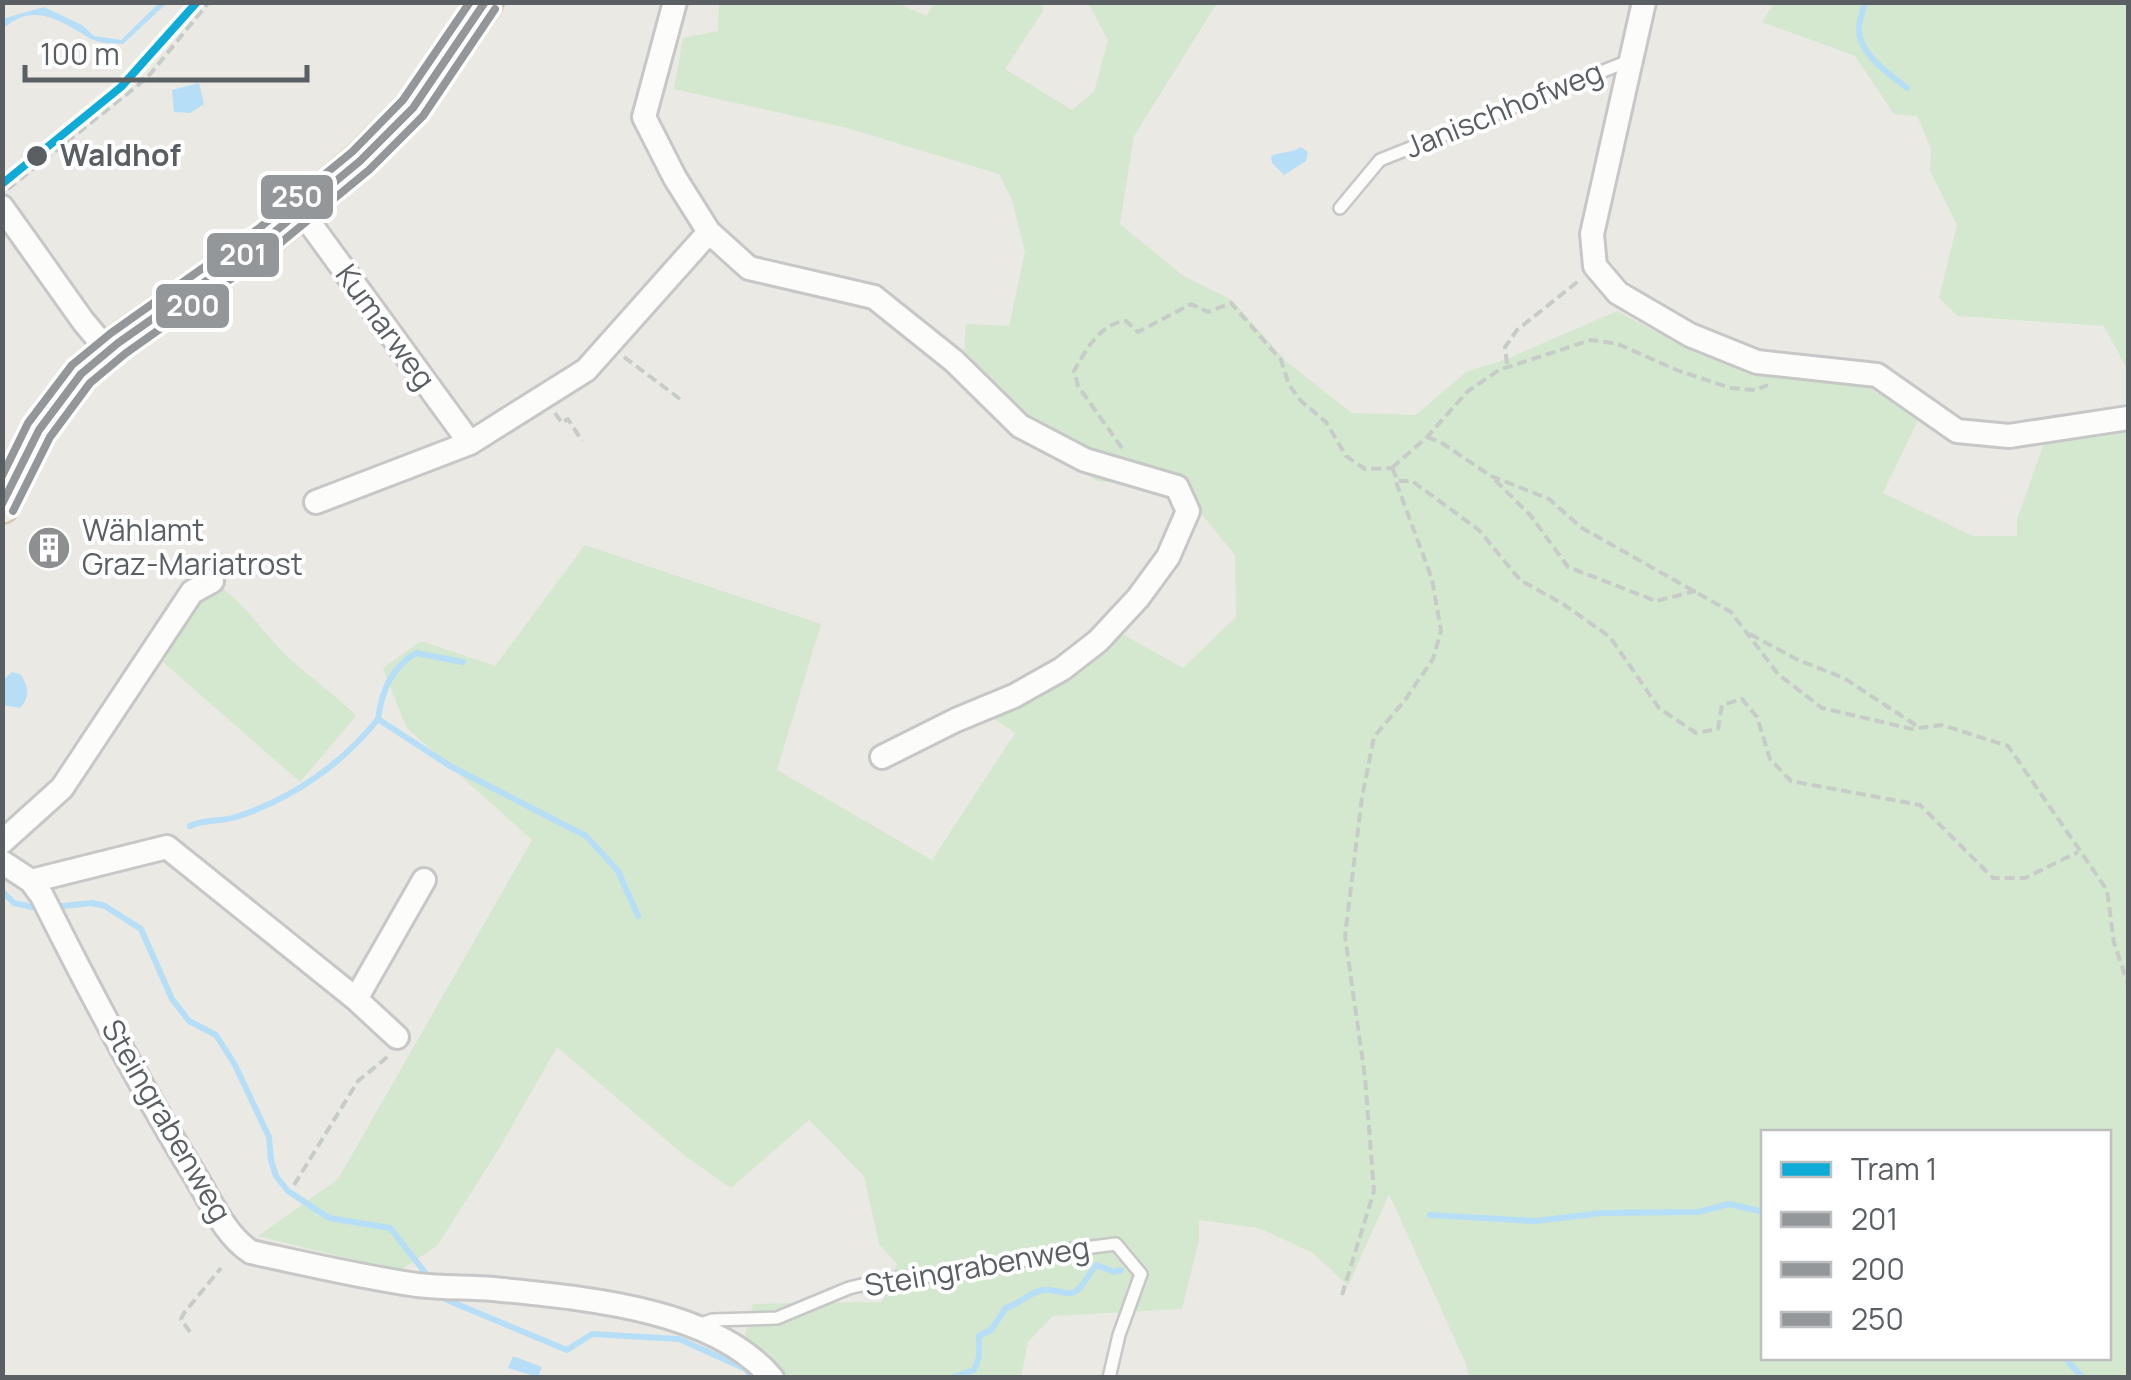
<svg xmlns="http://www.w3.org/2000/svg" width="2131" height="1380" font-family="Manrope,sans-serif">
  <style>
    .green { fill: #d3e8ce; fill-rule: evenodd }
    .water { fill: #b6dff7 }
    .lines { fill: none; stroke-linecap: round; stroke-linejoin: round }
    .stream { stroke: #b6dff7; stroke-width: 6 }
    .service-casing { stroke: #c7c7c7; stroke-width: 16 }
    .minor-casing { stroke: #c7c7c7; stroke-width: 28 }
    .primary-casing { stroke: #d4c9b1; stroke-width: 40 }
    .path { stroke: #c7ccc9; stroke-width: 4; stroke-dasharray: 10 5; stroke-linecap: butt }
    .service { stroke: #fcfcfb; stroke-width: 11 }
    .minor { stroke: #fcfcfb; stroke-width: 22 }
    .primary { stroke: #f2efe7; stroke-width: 35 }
    .bus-1-casing { stroke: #fff; stroke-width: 15 }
    .bus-2-casing { stroke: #fff; stroke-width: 15 }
    .bus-3-casing { stroke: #fff; stroke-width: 15 }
    .bus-1 { stroke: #94979a; stroke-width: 8 }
    .bus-2 { stroke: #94979a; stroke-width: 8 }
    .bus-3 { stroke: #94979a; stroke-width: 8 }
    .tram-1-casing { stroke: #fff; stroke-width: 15 }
    .tram-1 { stroke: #0eabd6; stroke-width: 8 }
    .stop-dot { fill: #5a5f63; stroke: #fff; stroke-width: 4 }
    .labels { text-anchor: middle; stroke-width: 8; stroke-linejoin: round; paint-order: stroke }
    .street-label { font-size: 30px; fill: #5a5f63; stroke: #fff }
    .stop-label { font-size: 30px; font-weight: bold; fill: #5a5f63; stroke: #fff; text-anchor: start }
    .poi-label { font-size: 30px; fill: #5a5f63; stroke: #fff; text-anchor: start }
    .line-badge { stroke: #fff; stroke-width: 4 }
    .badge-label { font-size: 28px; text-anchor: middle; font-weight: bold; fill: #fff }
  </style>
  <rect width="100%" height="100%" fill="#ebe9e4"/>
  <path class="green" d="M981,2L1042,3L1043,11L1005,69L1072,110L1094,92L1108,40L1088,3H1217L1134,136L1120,224L1182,275L1232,300L1288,363L1352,413L1416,415L1466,372L1507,359L1617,311L1689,349L1767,376L1804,367L1877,375L1870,388L1919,418L1883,493L1973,536H2017V519L2045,441L2086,432L2128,406V1377H1469L1466,1364L1389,1194L1348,1286L1313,1253L1259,1228L1199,1220V1240L1182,1309L1053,1316L1028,1342L1021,1377H747L741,1351L753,1304L882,1302L897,1264L879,1244L864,1176L809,1120L731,1188L685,1156L557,1047L497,1152L437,1246L399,1271L258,1236L338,1179L532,840L406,727L383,668L421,641L495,666L585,545L821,624L777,770L932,860L1015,733L988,714L1119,632L1183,668L1236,617L1235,555L1187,496L1152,487L1097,481L1048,449L964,350L966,324L1009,326L1025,252L1012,200L999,174L847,128L674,89L683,38L718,31L719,3H897L926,16L934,3ZM1764,1132H2108V1358H1764Z
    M1774,3H2128V371L2104,326L1958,316L1939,298L1957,225L1930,170L1931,148L1917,116L1894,114L1855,56L1762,22Z
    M212,581C247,604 261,631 290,659C312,679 336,695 356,716L300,782L163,662Z"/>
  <path class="water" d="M159,3H167L123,44C113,43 100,44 91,39C63,22 33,0 3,29L5,18L44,7L82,25L94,36L121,40Z
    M199,83L204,104L190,113L174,112L172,90Z
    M1301,147L1308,152L1306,161L1284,175L1272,163L1271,156C1281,151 1291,154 1301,147Z
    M12,672L20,674C29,685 30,698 20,708L3,705V680Z
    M513,1356L542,1367L538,1377L508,1368Z"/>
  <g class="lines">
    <path class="stream" d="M1864,2C1864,12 1860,17 1859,26C1856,52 1889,74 1907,88
      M378,719C382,690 391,668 416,653L463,662
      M190,826C203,819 221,822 236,817C292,799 342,764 378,719L450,766L586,836L618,871L638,916
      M2,891L14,903L41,909
      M53,907L92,903L105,906L141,929L172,999L189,1021L216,1035L235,1065L269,1137L271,1160L276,1176L288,1191L329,1218L390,1228L431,1280
      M1430,1215L1535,1221L1602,1213L1698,1212L1729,1204L1764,1212
      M442,1294L447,1300L567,1350L592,1334L679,1339L746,1369L752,1378
      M2065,1358L2083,1378
      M951,1378L974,1370L979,1357V1336L991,1330L1006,1308C1020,1304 1029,1292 1043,1290C1053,1288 1068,1297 1076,1291C1084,1286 1089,1272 1097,1265L1114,1272L1121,1270"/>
    <g class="service-casing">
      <path id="service" d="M1340,208L1380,160L1631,60
        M699,1325L712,1320L777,1318L849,1288L886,1279L974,1273L1060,1251L1116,1244L1141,1274L1119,1335L1109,1378"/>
    </g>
    <g class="minor-casing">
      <path id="minor" d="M1644,2L1592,234L1595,266L1618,293L1690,335L1757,362L1877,375L1957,431L2009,436L2128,418
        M2,207L83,321L108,351
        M301,211L470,443
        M709,232L749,268L874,297L954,361L1020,426L1085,460L1177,487L1188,511L1168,557L1138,598L1098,641L1062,669L1014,696L956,720L882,757
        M316,502L470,443L586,370L709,232L675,178L644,117L675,2
        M2,842L62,788L192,592L212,581
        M2,862L31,881L42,896C90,992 141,1088 197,1179C212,1204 226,1236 251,1252C306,1264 361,1277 417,1285C442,1288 468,1287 493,1289C580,1298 712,1307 772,1378
        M31,881L167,847L356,999L397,1037
        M356,999L424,880"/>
    </g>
    <g class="primary-casing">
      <path id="primary" d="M2,505L39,430L81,374L118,343L266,239L360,161L413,108L485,2"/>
    </g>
    <path class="path" d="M8,189L147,78L209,2
      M624,357L680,399
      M1507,364L1505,347L1517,330L1581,279
      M555,413L562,423L568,419L582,441
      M1427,437L1442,443L1491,476L1549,499L1582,528L1731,612L1778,674L1822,708L1912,729L1942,725L2008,746L2107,890L2114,943L2128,984
      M1122,448L1078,386L1074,371C1086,350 1100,323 1126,321L1138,332L1191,304L1208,312L1231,303L1281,360L1289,385L1301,401L1326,422L1346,456L1365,469L1392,468
      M1392,468L1398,481H1412L1479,530L1520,580L1563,604L1610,637L1659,708L1696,733L1718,729L1722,705L1742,699L1757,717L1770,759L1791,781L1920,805L1993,878H2025L2078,852
      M1392,468L1427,437L1468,391L1499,370L1591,340L1618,344L1679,371L1731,388L1755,390L1768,385
      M1495,480L1531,516L1568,567L1656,601L1696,591
      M1750,634L1796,659L1844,678L1920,728
      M294,1185L358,1081L391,1054
      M1342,1295L1374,1191L1365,1077L1345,936L1362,797L1374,737L1405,700L1433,659L1441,631L1432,579L1396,482
      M190,1332L181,1319L184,1313L221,1268"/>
    <use href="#service" class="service"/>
    <use href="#minor" class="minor"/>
    <use href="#primary" class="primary"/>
    <g class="bus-1-casing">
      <path id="bus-1" d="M2,504L39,430L81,374L118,343L266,239L360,161L413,108L485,2"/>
    </g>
    <g class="bus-2-casing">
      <path id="bus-2" d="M13,511L50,437L90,383L126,353L273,249L369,170L423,116L495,9"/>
    </g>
    <g class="bus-3-casing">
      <path id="bus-3" d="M2,476L28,423L72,365L111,333L258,229L352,152L403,100L470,2"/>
    </g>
    <use href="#bus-1" class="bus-1"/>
    <use href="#bus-2" class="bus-2"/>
    <use href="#bus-3" class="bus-3"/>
    <g class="tram-1-casing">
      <path id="tram-1" d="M2,184L121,87L197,2"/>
    </g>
    <use href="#tram-1" class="tram-1"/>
  </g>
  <defs>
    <g id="building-disc" transform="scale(2.25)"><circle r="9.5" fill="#8d8f90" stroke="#fff"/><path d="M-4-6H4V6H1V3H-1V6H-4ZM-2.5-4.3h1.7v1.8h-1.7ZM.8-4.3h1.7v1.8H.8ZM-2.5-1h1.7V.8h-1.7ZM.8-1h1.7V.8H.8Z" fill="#fff"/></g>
  </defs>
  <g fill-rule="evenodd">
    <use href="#building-disc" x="49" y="548"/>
  </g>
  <circle class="stop-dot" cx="37" cy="156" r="12"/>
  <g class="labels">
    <g class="street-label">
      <text transform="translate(1504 110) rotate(-22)" y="10">Janischhofweg</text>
      <text transform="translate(385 327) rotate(54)" y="10">Kumarweg</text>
      <text transform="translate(166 1121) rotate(60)" y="10">Steingrabenweg</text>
      <text transform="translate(977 1267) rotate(-10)" y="10">Steingrabenweg</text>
    </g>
    <g class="stop-label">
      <text x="60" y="166">Waldhof</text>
    </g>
    <g class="poi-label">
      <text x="82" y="541">Wählamt<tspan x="82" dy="34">Graz-Mariatrost</tspan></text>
    </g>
  </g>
  <g class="line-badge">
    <rect x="259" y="173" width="76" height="48" rx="10" fill="#94979a"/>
    <rect x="205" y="231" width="76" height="48" rx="10" fill="#94979a"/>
    <rect x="154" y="282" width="77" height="48" rx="10" fill="#94979a"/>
  </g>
  <g class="badge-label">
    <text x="297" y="207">250</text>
    <text x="243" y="265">201</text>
    <text x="193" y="316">200</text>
  </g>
  <rect width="2131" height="1380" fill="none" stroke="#5a5f63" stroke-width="10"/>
  <rect x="1761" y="1130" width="350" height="230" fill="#ffffff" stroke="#bdbfc1" stroke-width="2.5"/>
  <rect x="1781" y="1162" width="50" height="15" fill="#0eabd6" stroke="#bdbfc1" stroke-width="2.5"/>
  <text x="1851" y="1180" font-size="30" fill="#5a5f63">Tram 1</text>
  <rect x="1781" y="1212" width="50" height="15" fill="#94979a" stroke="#bdbfc1" stroke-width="2.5"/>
  <text x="1851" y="1230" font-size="30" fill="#5a5f63">201</text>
  <rect x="1781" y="1262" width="50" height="15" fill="#94979a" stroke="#bdbfc1" stroke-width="2.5"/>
  <text x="1851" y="1280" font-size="30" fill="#5a5f63">200</text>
  <rect x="1781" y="1312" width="50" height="15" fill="#94979a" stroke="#bdbfc1" stroke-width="2.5"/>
  <text x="1851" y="1330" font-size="30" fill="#5a5f63">250</text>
  <path d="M25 65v15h282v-15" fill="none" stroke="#5a5f63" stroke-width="5"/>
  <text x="40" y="65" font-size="30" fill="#5a5f63" stroke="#ffffff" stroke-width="8" paint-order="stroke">100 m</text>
</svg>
